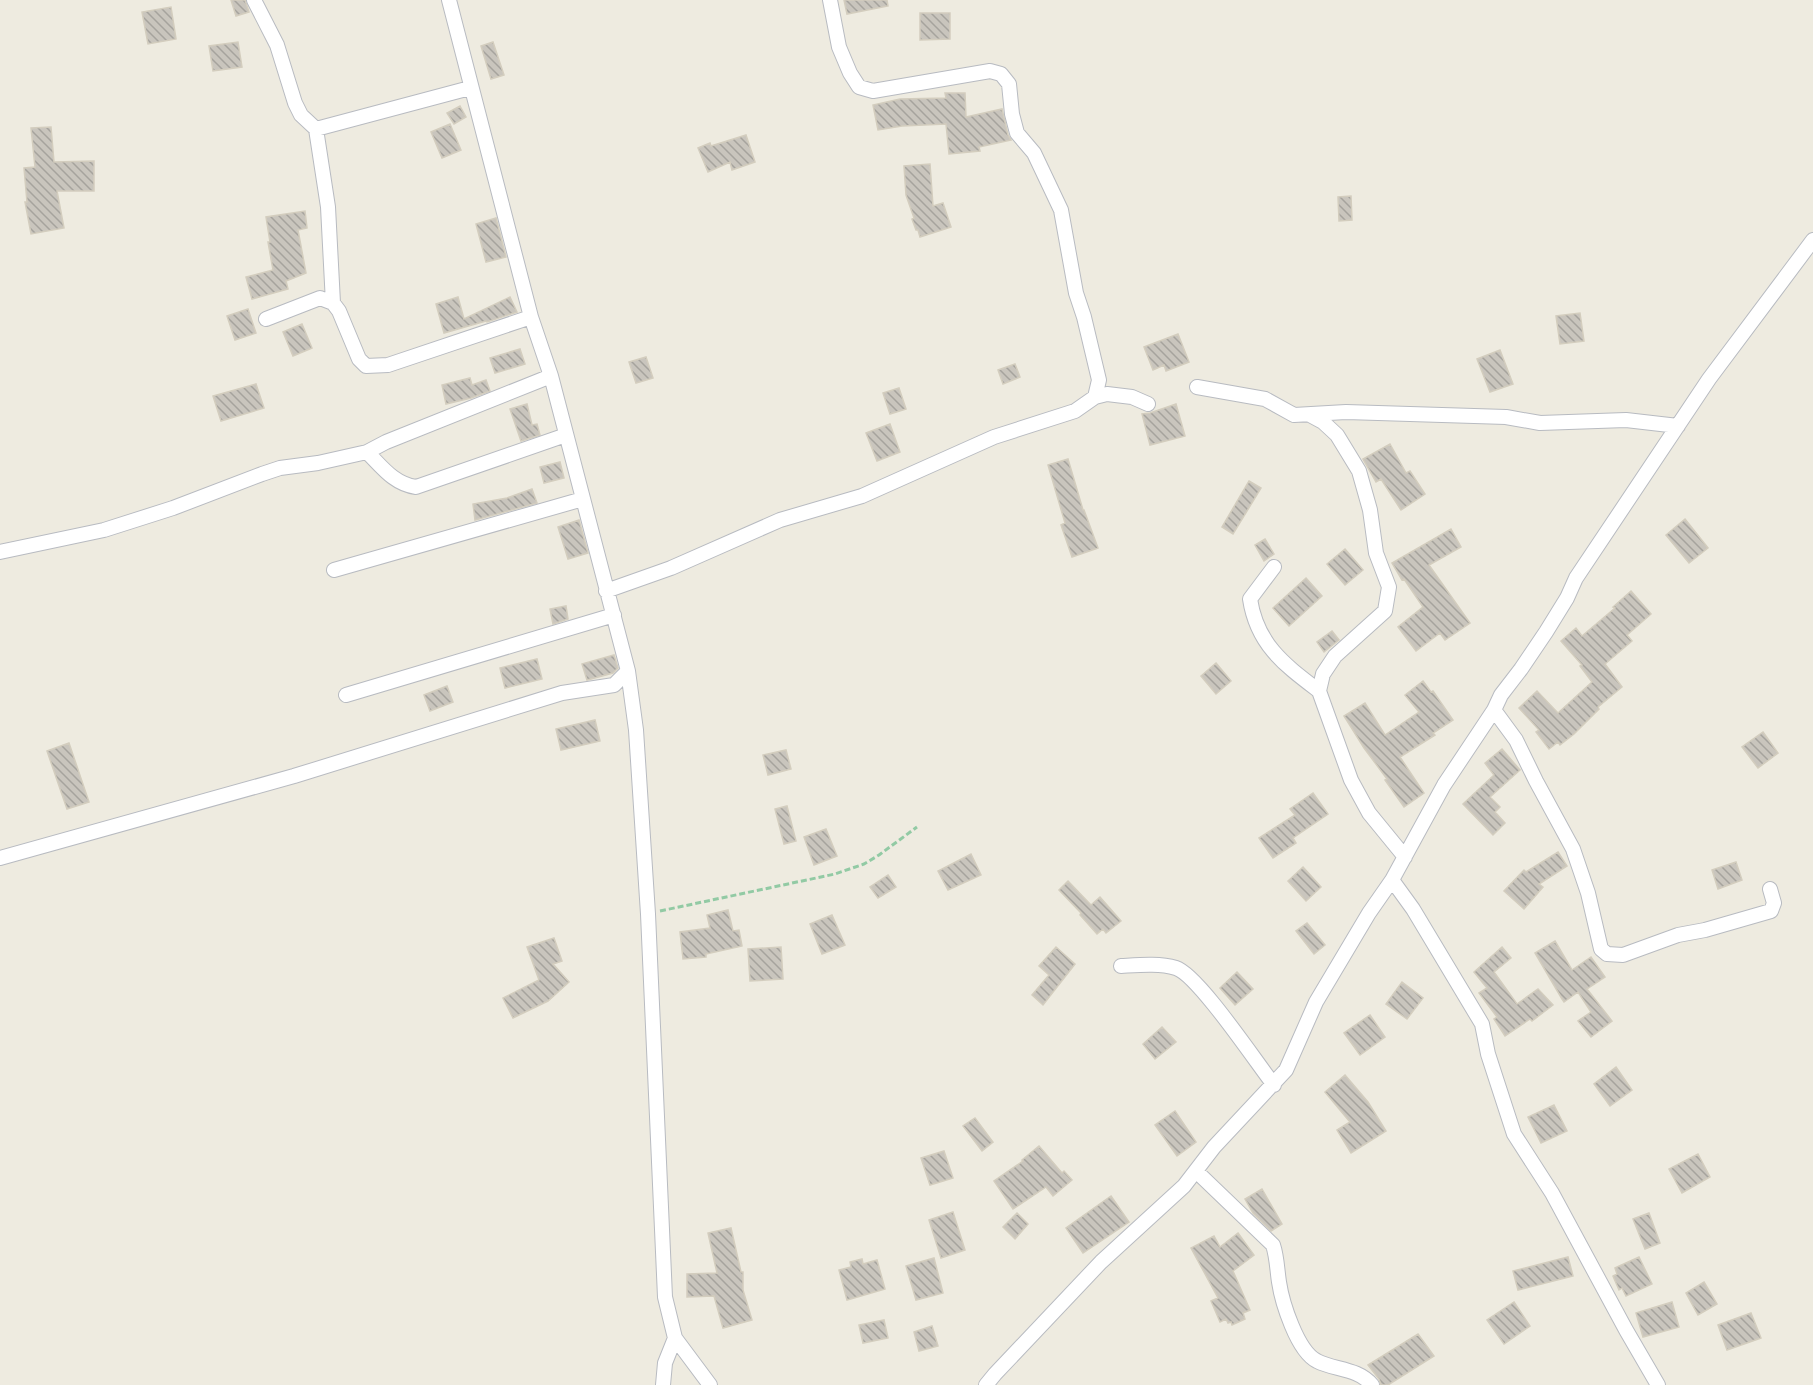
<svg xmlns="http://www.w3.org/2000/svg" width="1813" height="1385" font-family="'Public Sans',sans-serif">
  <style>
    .building { fill: url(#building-back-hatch); stroke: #d3cdbe; stroke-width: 1.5 }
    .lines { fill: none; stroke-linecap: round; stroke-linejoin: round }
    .street-casing { stroke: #b8bbc1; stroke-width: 16 }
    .path { stroke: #92caa4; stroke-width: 3; stroke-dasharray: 6 3; stroke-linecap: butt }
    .street { stroke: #fff; stroke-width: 14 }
  </style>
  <defs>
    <pattern id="building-back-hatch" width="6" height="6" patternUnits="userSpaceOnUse" patternTransform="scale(1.5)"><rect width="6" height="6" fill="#c9c5bd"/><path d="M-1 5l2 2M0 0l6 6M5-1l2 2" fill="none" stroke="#a6a39d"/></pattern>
  </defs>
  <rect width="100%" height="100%" fill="#eeebe0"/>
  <path class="building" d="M231,0H245L249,12L236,16Z
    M844,0H887L888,6L847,14Z
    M171,7L176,39L148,44L142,12Z
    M920,13H950V39L920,40Z
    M238,42L242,67L213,71L209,46Z
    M493,42L504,75L491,79L481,46Z
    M945,93H965L966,117L1002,109L1008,135L1011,140L979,147L980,151L949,154L946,124L902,126L878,130L873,105L900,99L946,98Z
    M460,106L466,117L454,124L447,113Z
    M450,124L461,150L442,158L431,132Z
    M51,127L54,162L94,161V191H57L64,228L31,234L25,202H27L24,168L35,167L31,128Z
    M746,135L755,162L732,170L730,162L708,172L698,148L710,143L711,146Z
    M930,164L933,206L943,203L951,227L920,237L918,230H916L912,219L914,218L906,195L904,166Z
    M1351,196L1352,220L1339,221L1338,197Z
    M305,211L307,228L298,230L306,273L286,281L288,289L252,299L246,277L273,270L268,242H270L266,217Z
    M496,218L506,257L486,262L476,224Z
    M458,297L464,319L510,297L517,312L487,322L486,321L444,333L436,304Z
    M248,309L256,333L235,340L227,316Z
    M1580,313L1584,341L1560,344L1556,316Z
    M302,324L312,348L293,356L283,332Z
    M1178,334L1189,362L1166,371L1164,365L1153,370L1144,347Z
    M520,349L525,364L495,373L490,358Z
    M1500,350L1513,384L1490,392L1477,359Z
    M646,357L653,378L636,383L629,362Z
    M1015,364L1020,377L1003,384L998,370Z
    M470,378L472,385L486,380L490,391L471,398L446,404L442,385Z
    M256,384L264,408L221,421L213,396Z
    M899,388L906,409L890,414L883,393Z
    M527,404L532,425L537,424L540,435L521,441L510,409Z
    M1176,404L1185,436L1150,445L1142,414L1150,413Z
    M890,424L900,452L877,461L866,433Z
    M1390,444L1406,473L1410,471L1425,494L1401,510L1381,479L1376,482L1363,459Z
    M1068,459L1083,510H1084L1098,548L1072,557L1061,525L1065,523L1048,465Z
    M560,462L564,478L544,483L540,467Z
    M1249,481L1261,488L1233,534L1222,527Z
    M532,489L537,503L475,520L473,504L507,498Z
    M1685,519L1708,548L1689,563L1666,535Z
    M579,520L588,553L568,559L558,527Z
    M1451,529L1461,547L1429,565L1470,623L1445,640L1440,633L1416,651L1398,627L1423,607L1404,579L1402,580L1392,563Z
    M1265,539L1274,554L1264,561L1255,545Z
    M1345,549L1363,570L1345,585L1327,564Z
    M1306,578L1322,596L1289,626L1273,608Z
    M1631,591L1651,614L1627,635L1632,641L1605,664L1622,687L1598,707L1599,709L1574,734L1560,745L1558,742L1549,749L1536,732L1539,730L1519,708L1537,691L1558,713L1592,682L1580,666L1582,665L1561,641L1576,628L1582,636L1615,608L1613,607Z
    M566,606L568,619L553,624L550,609Z
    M1332,631L1339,640L1324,652L1317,642Z
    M614,655L618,668L613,673L587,680L582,664Z
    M537,659L542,679L505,688L500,668Z
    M1216,663L1231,681L1216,694L1201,676Z
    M1423,681L1431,692L1433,691L1453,720L1433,733L1435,735L1400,757L1424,793L1404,807L1385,780L1387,779L1364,748L1344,716L1365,703L1385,735L1419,712L1405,695Z
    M447,686L453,702L430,711L424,695Z
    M595,720L600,741L561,750L556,729Z
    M1763,732L1778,753L1758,768L1742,747Z
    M69,743L89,802L67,809L47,751Z
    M1502,749L1520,770L1490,797L1500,807L1495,812L1505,823L1493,835L1463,804L1494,775L1485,763Z
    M786,750L791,769L768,775L763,755Z
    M1313,793L1328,814L1293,838L1296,843L1273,858L1259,838L1295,815L1290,809Z
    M787,806L796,841L784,844L775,809Z
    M826,829L837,856L814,865L804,837Z
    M1558,852L1567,866L1539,884L1543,887L1524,909L1504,891L1524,870L1526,872Z
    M971,854L981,875L948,890L938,871Z
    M1736,862L1742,880L1718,889L1712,870Z
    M1303,867L1321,887L1306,901L1288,881Z
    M888,875L896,887L878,898L870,887Z
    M1068,881L1091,905L1100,897L1121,921L1106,933L1103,929L1097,934L1080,915L1081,913L1059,890Z
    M728,910L733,931L739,930L742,946L706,954V957L683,959L680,932L710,928L707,915Z
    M832,915L845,945L822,954L810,924Z
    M1307,923L1325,945L1314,954L1296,931Z
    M554,938L562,961L553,964L569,982L548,1001L513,1018L503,998L539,980L527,947Z
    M1555,941L1572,970L1591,957L1605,977L1587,989L1612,1021L1591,1037L1578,1021L1591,1012L1578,992L1564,1002L1562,999L1535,953Z
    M781,947L783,979L750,981L748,949Z
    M1056,947L1075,964L1043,1005L1032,995L1049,975L1039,966Z
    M1502,947L1511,958L1494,972L1517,1004L1538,989L1553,1005L1532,1021L1530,1019L1505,1036L1494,1019L1497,1017L1479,993L1487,988L1474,972Z
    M1237,972L1253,989L1235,1005L1220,988Z
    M1402,982L1423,998L1407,1019L1386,1004Z
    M1370,1015L1385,1037L1360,1055L1344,1033Z
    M1162,1027L1176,1042L1155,1059L1143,1044Z
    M1616,1067L1632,1090L1610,1106L1594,1084Z
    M1345,1075L1368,1102L1386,1131L1351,1153L1337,1130L1350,1122L1325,1092Z
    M1554,1105L1567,1131L1541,1143L1528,1117Z
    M1175,1111L1196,1142L1177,1156L1155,1125Z
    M975,1118L993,1142L982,1151L963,1126Z
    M1039,1146L1062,1173L1064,1171L1072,1180L1053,1196L1046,1187L1013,1209L994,1181L1023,1161L1022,1160Z
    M944,1151L953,1178L930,1185L921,1158Z
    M1698,1154L1710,1177L1682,1193L1669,1169Z
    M1262,1189L1282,1224L1271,1231L1253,1213L1245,1199Z
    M1111,1196L1129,1222L1083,1253L1066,1228Z
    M953,1212L965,1250L941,1258L929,1220Z
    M1017,1213L1028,1224L1015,1239L1003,1227Z
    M1649,1213L1660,1243L1645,1249L1633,1219Z
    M731,1228L741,1272H743V1290L752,1320L723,1328L714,1296L687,1297V1274L717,1273L708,1233Z
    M1238,1233L1254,1255L1233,1271L1250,1310L1243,1313L1245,1319L1232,1325L1231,1322L1228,1323L1226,1319L1220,1322L1211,1301L1218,1298L1191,1248L1214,1236L1220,1247Z
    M1568,1257L1573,1276L1518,1290L1513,1271Z
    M1639,1257L1652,1284L1626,1296L1622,1288L1619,1290L1613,1276L1617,1274L1615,1268Z
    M934,1258L943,1293L916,1300L906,1266Z
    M862,1259L863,1264L877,1260L885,1289L847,1300L839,1270L851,1267L850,1262Z
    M1704,1282L1717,1304L1698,1315L1686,1293Z
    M1514,1302L1530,1326L1504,1344L1487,1320Z
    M1672,1302L1679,1327L1643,1337L1636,1313Z
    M1751,1313L1761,1338L1727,1350L1718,1325Z
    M884,1320L888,1338L863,1343L859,1325Z
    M932,1326L938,1346L919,1351L914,1332Z
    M1418,1334L1434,1356L1388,1385H1381L1379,1379L1368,1365Z"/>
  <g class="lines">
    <g class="street-casing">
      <path id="street" d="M254,0L277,45L295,103L301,115L316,129L470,88
        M449,0L531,317L551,376L628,671L636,730L648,914L665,1297L675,1338L710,1385
        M830,0L839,47L850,73L859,87L873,91L990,71L1001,74L1009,84L1012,114L1017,133L1034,153L1061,210L1076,293L1084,317L1099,380L1095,397
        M316,129L328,207L333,303
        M266,319L320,298L333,303L339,311L359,359L366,366L388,365L531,317
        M1197,387L1265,399L1294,415L1346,412L1506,417L1540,423L1626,420L1678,426
        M1310,415L1323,422L1337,435L1359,471L1370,510L1376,553L1389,587L1385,611L1335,656L1323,674L1319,691L1351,780L1369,813L1405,857
        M367,452C382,467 394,484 416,487L566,435
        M0,552L104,530L173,508L262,474L280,468L318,463L367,452L386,442L551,376
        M1274,567L1250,599C1257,645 1285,665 1319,691
        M334,570L583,499
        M606,591L671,568L780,520L862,496L994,437L1075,411L1095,397L1107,394L1132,397L1148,404
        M346,695L614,615
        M1494,710L1516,740L1536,781L1573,849L1588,893L1601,949L1607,954L1623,955L1678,935L1705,930L1771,911L1774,903L1770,889
        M0,858L294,776L562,693L614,685L628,671
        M1392,880L1413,909L1482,1024L1488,1054L1514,1134L1552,1193L1626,1330L1658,1385
        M1121,966C1139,965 1159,963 1176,968C1198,975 1256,1062 1274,1085
        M1197,1172L1273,1245C1277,1257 1277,1269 1279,1282C1282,1302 1297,1351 1317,1361C1334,1370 1358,1368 1372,1385
        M663,1385L665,1363L675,1338
        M986,1385L995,1374L1101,1262L1184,1186L1214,1147L1286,1070L1316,1002L1369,913L1392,880L1444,785L1494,710L1501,695L1521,669L1546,632L1567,598L1576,578L1709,379L1813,240"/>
    </g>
    <path class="path" d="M660,911L835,874L864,864L879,855L917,827"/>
    <use href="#street" class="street"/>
  </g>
</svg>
